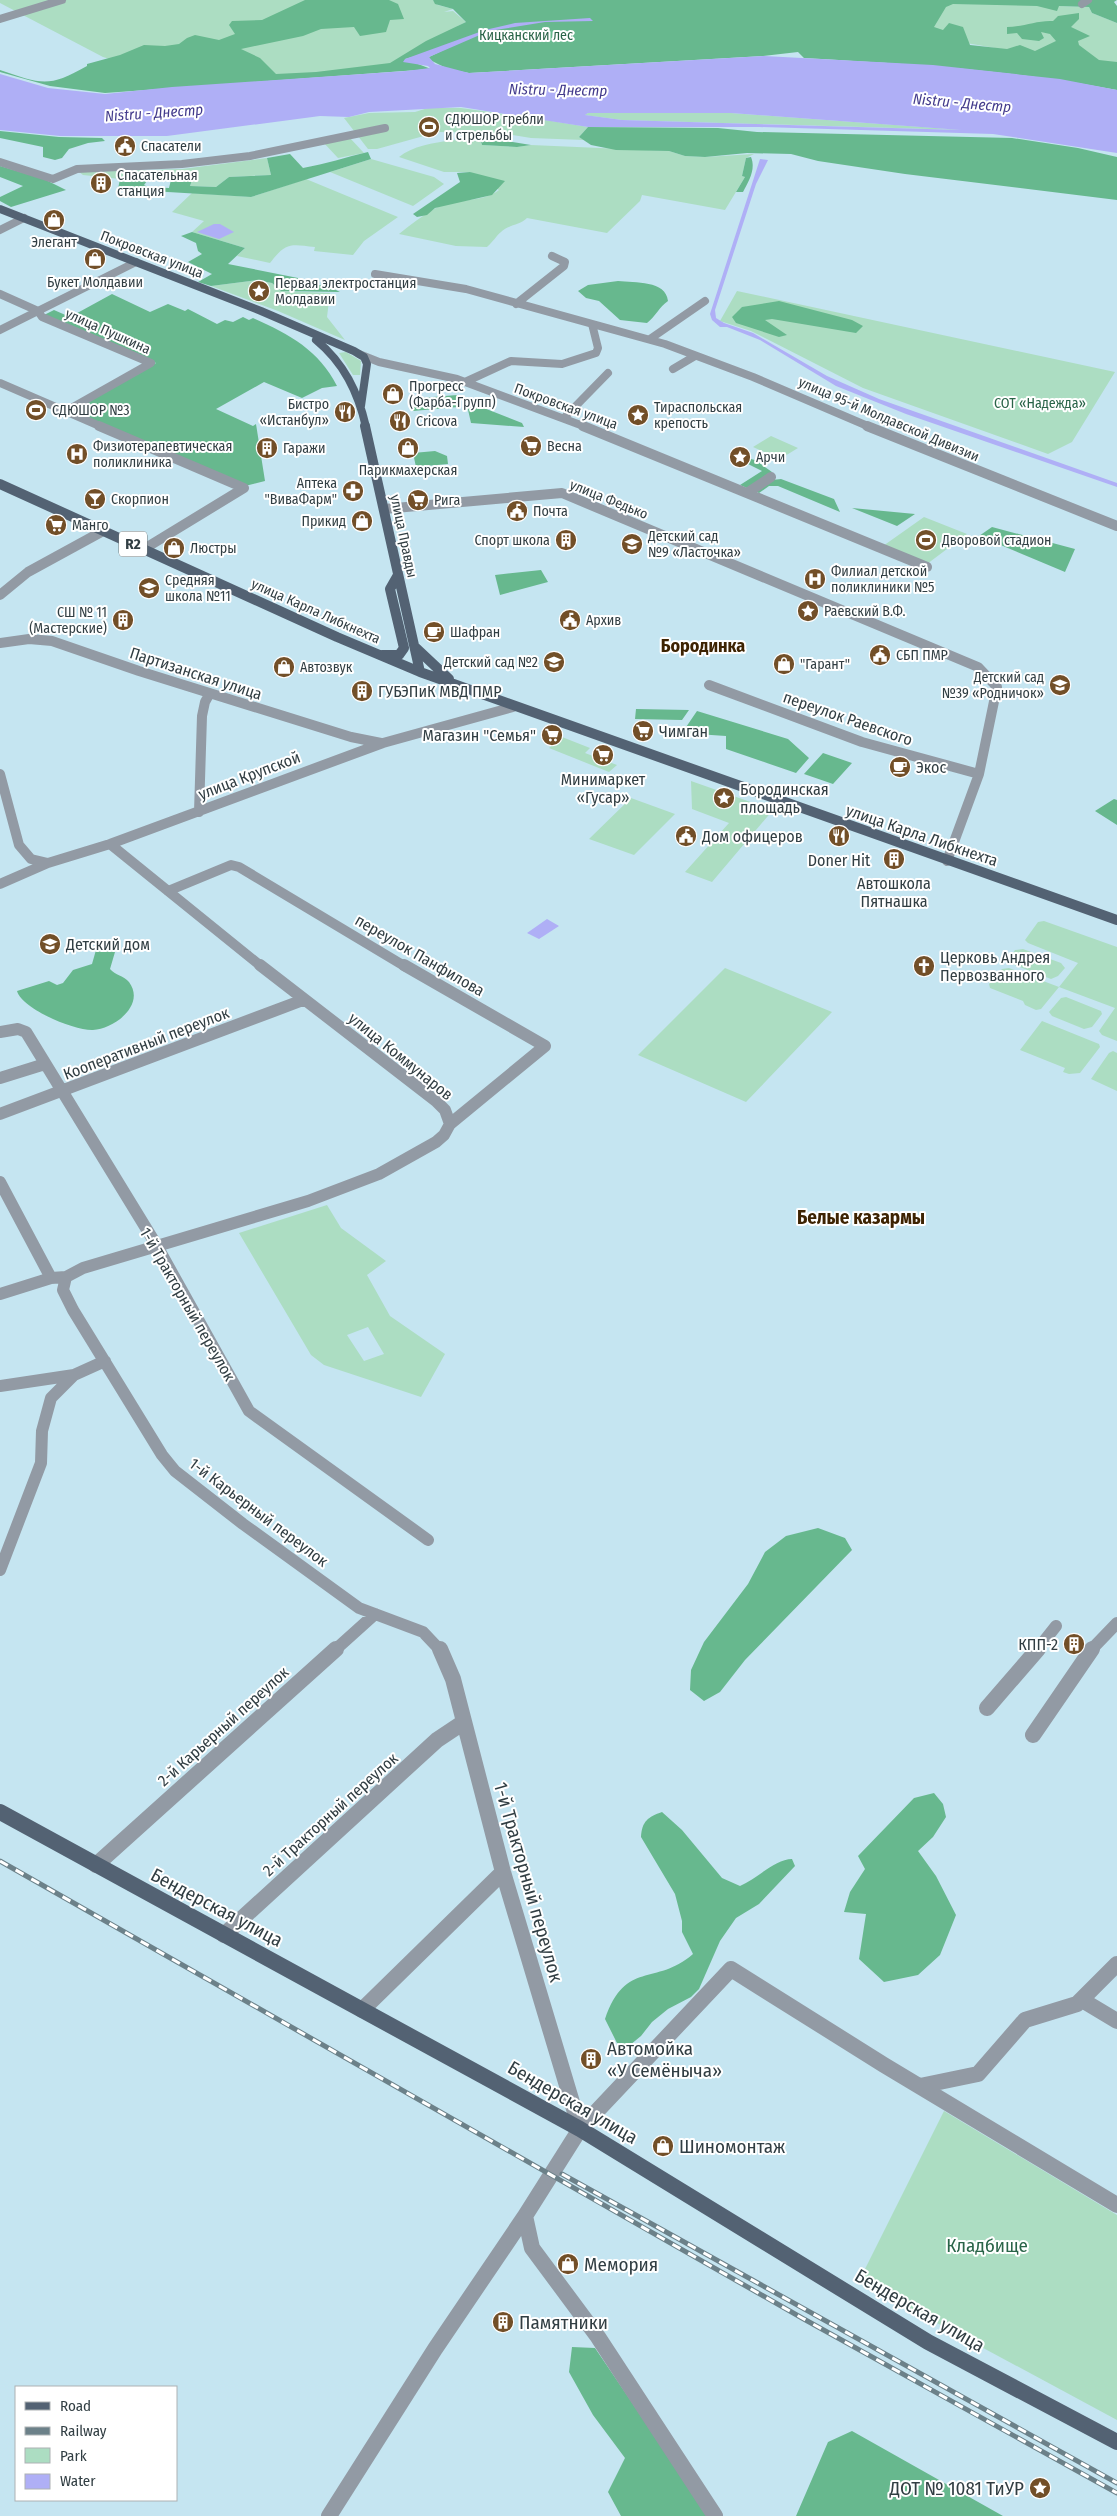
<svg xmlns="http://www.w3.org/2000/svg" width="1117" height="2516" font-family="'Fira Sans Condensed',sans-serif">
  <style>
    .green { fill: #acddc2; fill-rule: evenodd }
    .forest { fill: #67b88e }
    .water { fill: #afaff6; fill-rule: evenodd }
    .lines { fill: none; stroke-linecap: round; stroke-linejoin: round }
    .minor-far3 { stroke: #929aa4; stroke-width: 8 }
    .minor-far2 { stroke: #929aa4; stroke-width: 10 }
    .minor-far1 { stroke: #929aa4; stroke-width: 12 }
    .minor { stroke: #929aa4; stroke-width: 16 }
    .major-far2 { stroke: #536273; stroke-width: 8 }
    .major-far1 { stroke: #536273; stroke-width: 10 }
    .major { stroke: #536273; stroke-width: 16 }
    .rail-casing { stroke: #6c8189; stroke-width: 5 }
    .rail { stroke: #fff; stroke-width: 3; stroke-dasharray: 9; stroke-linecap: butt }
    .labels { text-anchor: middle; stroke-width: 4; stroke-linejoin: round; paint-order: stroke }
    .far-park-label { font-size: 14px; fill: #296448; stroke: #fff }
    .far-poi-label { font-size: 14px; fill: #313e43; stroke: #fff; text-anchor: start }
    .far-street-label { font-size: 14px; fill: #313e43; stroke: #fff }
    .far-water-label { font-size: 15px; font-style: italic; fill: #433b8c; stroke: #fff }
    .shield { fill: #fff; stroke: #6f787b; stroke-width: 1 }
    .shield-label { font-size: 15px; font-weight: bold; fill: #313e43 }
    .street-label { font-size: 16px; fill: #313e43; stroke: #fff }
    .poi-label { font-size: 16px; fill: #313e43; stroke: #fff; text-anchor: start }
    .far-district-label { font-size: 18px; font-weight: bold; fill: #3d2302; stroke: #fff }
    .quarter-label { font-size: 19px; font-weight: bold; fill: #3d2302; stroke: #fff }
    .near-street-label { font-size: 19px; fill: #313e43; stroke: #fff }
    .near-poi-label { font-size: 19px; fill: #313e43; stroke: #fff; text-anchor: start }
    .near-park-label { font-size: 19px; fill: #296448; stroke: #fff }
  </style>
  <rect width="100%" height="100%" fill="#c5e5f1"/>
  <path class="green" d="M0,0H433L438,5L453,9L444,12L453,11L466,22L458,26L485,30L405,59L375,73L277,80L119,62L103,57L0,3Z
    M946,2L1089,7L1092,13L1117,23V69L920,35Z
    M428,108H461L504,114L512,123L519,121L521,116L588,127L579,137L584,140L531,138L501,133L438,132L377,149H368L344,118L369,113L415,112Z
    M588,113H731L963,130L622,120L584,115Z
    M349,137L364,153L338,158L323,142Z
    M451,140L481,141L482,145L517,147L531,145L669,151L685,156L705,157L754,154L746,158L742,176L745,177L725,210L642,195L640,201L607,233L527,218C520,225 508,225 501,232C496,236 493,242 487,247L456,246L399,234C410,225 422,216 434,209C455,197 480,204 499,190L470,172H444L399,157C412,146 434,143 451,140Z
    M267,158L271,175L229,177L216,187L190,186L192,180L162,177L120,179L83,175L79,172L182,169Z
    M371,159L434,177L444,184L413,206L330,172Z
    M306,179L398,217L364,241L353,255L314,251L315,247C290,244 286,242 270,263L237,256L245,248L192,232L204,221L172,212L192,193L251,197Z
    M257,280L272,283L281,291L330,293L327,317L345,340L278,311L211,286Z
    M737,291L1115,372L1072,442L1048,454L863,388L751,331L720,321Z
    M346,352L361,361L360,375H353L339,353Z
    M771,436L798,448L780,459L753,447Z
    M924,517L967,534L927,564L883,546Z
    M562,737L590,748L585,753L617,765L609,772L549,748Z
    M691,781L773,810L712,882L685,872L729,823L692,809Z
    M631,798L675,814L634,855L589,839Z
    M1044,921L1117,947V1041L1102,1035L1099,1031L1115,1008L1059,987L1041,1009L1036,1010L1025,1005L1023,1001L990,988L989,984L1002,969L1009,968L1059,987L1078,963L1028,943L1025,940L1038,922Z
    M1023,949L1061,963L1065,968L1058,976L1051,979L1012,964L1008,960L1015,950Z
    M725,968L832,1012L746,1102L638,1055Z
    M1066,997L1101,1011L1102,1014L1092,1027L1084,1029L1052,1016L1049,1012L1061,998Z
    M1042,1021L1099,1044L1100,1047L1080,1073L1069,1074L1063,1072L1065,1068L1020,1050Z
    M1113,1051L1117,1053V1091L1091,1079L1109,1053Z
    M327,1205L341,1228L386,1261L367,1275L390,1316L445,1354L421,1397L324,1365L311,1355L239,1233ZM368,1327L384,1354L364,1361L347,1335Z
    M944,2111L1117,2215V2420L859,2281Z"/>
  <path class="forest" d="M305,0H389L398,4L404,19L390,20L386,32L360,36L354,27L321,29L303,36L241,49L260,58L276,74L316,72L390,63L426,41L466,22L453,9L435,4L433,0H1117L1114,2L1117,6V23L1092,13L1089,7L1059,6L1057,11L1037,6L953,4L946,7L934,27L943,30L949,23L963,27L970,45L1007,49L1020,45L1035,51L1056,41L1050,34L1041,32L1044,38L1039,41L1022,39L1017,33L1007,34V27C1023,27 1037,20 1053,21L1058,16L1079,13V19L1071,27L1090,36L1078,41L1079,45L1099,60L1117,62V90C1014,70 909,64 804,58L798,52L763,56L469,73L448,69L430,60L429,57L452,46L405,59L431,69L105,93L50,86L0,72V70C42,84 48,88 87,66V64L120,55L144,45L165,46L179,44L187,38L195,35L219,40L235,34L229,25L232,21L262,20Z
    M588,127L718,128L757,132L1012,138L1078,148L1117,157V200L905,174L818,161L791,154L747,153L705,157L685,156L669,151L616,150L591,145L579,137Z
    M0,131L59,137L102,138L105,141L88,143L69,149L62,158L55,160L43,157V147L0,138Z
    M494,139L531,145L517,147L482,145L481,141Z
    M368,152L371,159L251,197L118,189L120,179H144L147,181L144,185L148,187L169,188L171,180H192L190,186L216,187L229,177L271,175L267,158L290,154L303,168C326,164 346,157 368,152Z
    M751,157C756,169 749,181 743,192H736L745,177L742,176L746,158Z
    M0,166L44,179L66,190L11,207L0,201V197L23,186L0,177Z
    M470,172L505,181L492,195L435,208L427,215L417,217L413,214L460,182L457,173Z
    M192,232L245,248L228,264L298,278V281L330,287L340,292L281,291L272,283L257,280L211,286L198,282L212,274L188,262L202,254L198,251L196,243L181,236Z
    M618,281C635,283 666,280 668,301C659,307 656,316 647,323L620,320L599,301L586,298L578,291L588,285Z
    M112,294L150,312L168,304L185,311L188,309L217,324L225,320L233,322L243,317L249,320L253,318C289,334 319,350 337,386L322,388L302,398L264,382L216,409L253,426L256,424L265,481L245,486L72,411L156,363L44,315L54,310L70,317Z
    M779,301L852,320L863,326L856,333L772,319L765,320L787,335L779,337L736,323L732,317L742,307Z
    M457,395L458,407L413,411L409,399Z
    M466,401L522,423L524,427L471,423Z
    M435,451L447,456L448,464L416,467L413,453Z
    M747,458L755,460L772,472L747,488L740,485L762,471L742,461Z
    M781,479L834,499L840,512L778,486H769L759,493L754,491L772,480Z
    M852,508L915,514L897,526Z
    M992,527L1075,549L1065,572L979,536Z
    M541,570L548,582L500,595L495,575Z
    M636,709L689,710L682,720L635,719Z
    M697,711L788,739L809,758L796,773L726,749V736L682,733Z
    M823,753L852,763L833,784L804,774Z
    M1114,799L1117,800V825L1095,811Z
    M111,945L115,952L110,969C115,975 124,976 129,982C146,1005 114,1029 93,1030C75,1031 22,1009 17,991L49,981L57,985L63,983L73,970L92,964L96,950Z
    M818,1528L845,1538L852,1550L745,1660L720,1692L704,1701L690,1690L691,1670L704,1642L748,1584L765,1552L786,1536Z
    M934,1793L943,1804L946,1817L933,1837L918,1851L936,1876L956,1915L940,1955L918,1975L884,1982L859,1959L866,1914L844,1912L850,1892L865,1869L858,1856L914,1798Z
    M662,1812L682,1830L722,1878L740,1886C757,1879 775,1859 792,1859L795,1866L759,1904L736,1918L720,1941L699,1989L691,1997L668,2009L652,2022L641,2036L630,2045L617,2043L605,2019C626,1959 655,1987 693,1954L682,1932V1921L675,1894L641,1837C642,1821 648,1817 662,1812Z
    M572,2347L595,2348L709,2516H621L608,2492L625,2458L593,2415L569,2372Z
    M852,2431L1003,2516H796L828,2442Z"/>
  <path class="water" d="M590,18L593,21L545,22L489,31L429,57L435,64L469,73L764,56L933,65L1060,79L1117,90V153L993,134L759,127H588L461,107L369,112L349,117L320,116L167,136H60L0,130V74L48,88L105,94L172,87L406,71L430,68L428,66L403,62L405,59L485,30L515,23ZM588,113H731L961,130L622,120L585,115Z
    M760,159L768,160L756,184L715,310L716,318L724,323L753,333L827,376L879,399L1117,483V487L906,414L836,386L760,340L727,327H720L712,320L710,314Z
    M214,224H220L234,232L219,239L197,232Z
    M547,919L559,926L539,939L527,933Z"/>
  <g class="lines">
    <path class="minor-far3" d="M1082,4L1088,0
      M0,19L62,0
      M0,162L53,179L77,169L182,164L250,156L385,128
      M0,230L24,218
      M375,274L466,289L665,344L753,377L870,427
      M0,294L38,311L42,317L151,363L66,411
      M516,304L564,266L565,262L552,256
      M0,330L136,262
      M650,339L705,301
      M359,354L379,362L457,379L586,427
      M673,369L695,356
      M465,382L511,361L562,364L596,353L598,348L592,324
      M0,383L102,427
      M564,418L608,373"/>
    <path class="minor-far2" d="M99,426L244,488L144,549
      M583,426L927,567
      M867,426L1117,526
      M747,493L771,477
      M384,509L562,493L978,667L997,687L979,774L947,861
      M0,595L28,572L103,531
      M0,643L29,639L52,641L139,671L351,737L381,743
      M709,685L862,742L979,774
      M0,774L19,845L31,859L48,863
      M199,812L202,716L205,702L210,693
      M110,844L262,967
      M0,884L48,863L110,844L383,743L513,707
      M168,891L231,865L239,867L406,967"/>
    <path class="minor-far1" d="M404,965L545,1046L450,1124
      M0,1032L18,1029L26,1032L157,1246L249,1411L428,1540
      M0,1078L45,1064
      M0,1114L303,1000
      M0,1182L51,1278
      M66,1277L63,1290L73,1310L162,1455L175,1471L243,1524L359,1608L423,1632L440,1650
      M0,1294L51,1278L66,1277L83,1268L308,1201L379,1174L436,1142L444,1135L450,1124L445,1110L436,1101L260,965
      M0,1386L74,1375
      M0,1570L41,1463L42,1431L51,1398L74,1375L105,1361
      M335,1650L375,1614
      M1037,1650L1056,1626
      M1091,1650L1117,1623"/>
    <path class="minor" d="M440,1649L453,1679L503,1872L580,2129
      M987,1708L1038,1649
      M1033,1735L1092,1649
      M96,1865L336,1649
      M224,1935L437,1740L464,1722
      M1082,2000L1117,2021
      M362,2010L503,1872
      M920,2086L978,2074L1025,2020L1077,2004L1117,1964
      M329,2516L435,2349L525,2216
      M715,2516L598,2337L532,2248L525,2216L580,2129L731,1969L884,2065L1117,2205"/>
    <path class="major-far2" d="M0,209L261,311L354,351L364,357L367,364L361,406
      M316,340C344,363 358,392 366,427"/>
    <path class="major-far1" d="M365,426L420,672
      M0,484L337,637L420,672L1117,920
      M416,648L449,679
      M382,655H399L404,648L390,589L398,575"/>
    <path class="major" d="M0,1812L580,2129L928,2342L1117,2442"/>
    <g class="rail-casing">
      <path id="rail" d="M0,1861L802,2318L1117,2493
        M562,2174L1117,2483"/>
    </g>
    <use href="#rail" class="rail"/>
  </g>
  <defs>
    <g id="stadium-disc" transform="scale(1.125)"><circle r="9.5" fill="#724f28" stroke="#fff"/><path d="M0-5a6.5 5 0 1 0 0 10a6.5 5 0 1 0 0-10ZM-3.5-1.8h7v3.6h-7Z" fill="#fff"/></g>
    <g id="civic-disc" transform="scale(1.125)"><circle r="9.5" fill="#724f28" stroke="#fff"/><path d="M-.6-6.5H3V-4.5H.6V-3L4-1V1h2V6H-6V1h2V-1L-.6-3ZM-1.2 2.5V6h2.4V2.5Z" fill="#fff"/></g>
    <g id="building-disc" transform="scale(1.125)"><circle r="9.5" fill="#724f28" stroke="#fff"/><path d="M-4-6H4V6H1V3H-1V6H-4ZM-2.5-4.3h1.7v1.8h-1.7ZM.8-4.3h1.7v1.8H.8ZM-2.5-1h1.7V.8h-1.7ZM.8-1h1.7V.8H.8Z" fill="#fff"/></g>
    <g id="shop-disc" transform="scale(1.125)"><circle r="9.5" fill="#724f28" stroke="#fff"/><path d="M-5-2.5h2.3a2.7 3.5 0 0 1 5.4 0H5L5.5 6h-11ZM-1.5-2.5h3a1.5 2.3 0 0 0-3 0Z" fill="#fff"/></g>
    <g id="sight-disc" transform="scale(1.125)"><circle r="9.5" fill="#724f28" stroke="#fff"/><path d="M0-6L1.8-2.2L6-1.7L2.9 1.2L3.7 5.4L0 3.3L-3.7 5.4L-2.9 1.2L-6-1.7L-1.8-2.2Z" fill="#fff"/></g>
    <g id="restaurant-disc" transform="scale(1.125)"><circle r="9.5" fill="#724f28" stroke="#fff"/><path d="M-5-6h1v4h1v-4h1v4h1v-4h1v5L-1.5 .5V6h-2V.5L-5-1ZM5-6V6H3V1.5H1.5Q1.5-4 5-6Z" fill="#fff"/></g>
    <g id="supermarket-disc" transform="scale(1.125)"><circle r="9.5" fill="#724f28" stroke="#fff"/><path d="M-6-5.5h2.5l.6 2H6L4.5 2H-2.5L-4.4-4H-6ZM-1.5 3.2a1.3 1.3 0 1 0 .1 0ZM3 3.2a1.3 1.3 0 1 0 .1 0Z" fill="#fff"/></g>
    <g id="hospital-disc" transform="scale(1.125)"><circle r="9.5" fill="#724f28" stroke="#fff"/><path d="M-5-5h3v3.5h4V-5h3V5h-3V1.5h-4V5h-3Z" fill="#fff"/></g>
    <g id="pharmacy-disc" transform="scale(1.125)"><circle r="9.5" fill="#724f28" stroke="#fff"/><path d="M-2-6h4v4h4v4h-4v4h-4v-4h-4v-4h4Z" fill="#fff"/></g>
    <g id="bar-disc" transform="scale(1.125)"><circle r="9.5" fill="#724f28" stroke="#fff"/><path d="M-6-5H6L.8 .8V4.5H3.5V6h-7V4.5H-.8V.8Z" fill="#fff"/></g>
    <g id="school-disc" transform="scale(1.125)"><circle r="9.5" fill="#724f28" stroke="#fff"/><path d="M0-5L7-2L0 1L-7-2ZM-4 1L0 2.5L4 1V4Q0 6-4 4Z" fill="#fff"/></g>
    <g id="cafe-disc" transform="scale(1.125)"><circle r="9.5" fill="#724f28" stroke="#fff"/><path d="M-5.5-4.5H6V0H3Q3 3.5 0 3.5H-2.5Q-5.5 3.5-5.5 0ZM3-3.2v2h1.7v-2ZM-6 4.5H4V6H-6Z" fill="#fff"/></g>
    <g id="church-disc" transform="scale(1.125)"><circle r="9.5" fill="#724f28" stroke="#fff"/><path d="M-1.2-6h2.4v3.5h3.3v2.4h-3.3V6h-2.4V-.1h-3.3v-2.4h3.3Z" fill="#fff"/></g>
  </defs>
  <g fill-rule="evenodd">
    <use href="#stadium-disc" x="429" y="127"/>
    <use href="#civic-disc" x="125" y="146"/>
    <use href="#building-disc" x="101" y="183"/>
    <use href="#shop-disc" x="54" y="220"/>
    <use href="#shop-disc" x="95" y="259"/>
    <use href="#sight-disc" x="259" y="291"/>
    <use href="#shop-disc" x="393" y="394"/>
    <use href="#stadium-disc" x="36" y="410"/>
    <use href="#restaurant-disc" x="345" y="412"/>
    <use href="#sight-disc" x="638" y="415"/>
    <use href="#restaurant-disc" x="400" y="421"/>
    <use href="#supermarket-disc" x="531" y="446"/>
    <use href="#building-disc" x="267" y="448"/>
    <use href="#shop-disc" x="408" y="448"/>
    <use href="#hospital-disc" x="77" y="454"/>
    <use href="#sight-disc" x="740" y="457"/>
    <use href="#pharmacy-disc" x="353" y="491"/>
    <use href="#bar-disc" x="95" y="499"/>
    <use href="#supermarket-disc" x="418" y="500"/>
    <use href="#civic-disc" x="517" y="511"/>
    <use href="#shop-disc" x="362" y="521"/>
    <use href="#supermarket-disc" x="56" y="525"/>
    <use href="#building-disc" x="566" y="540"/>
    <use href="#stadium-disc" x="926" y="540"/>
    <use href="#school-disc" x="632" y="544"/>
    <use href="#shop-disc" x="174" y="548"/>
    <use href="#hospital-disc" x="815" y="579"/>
    <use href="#school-disc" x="149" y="588"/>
    <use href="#sight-disc" x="808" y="611"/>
    <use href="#building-disc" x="123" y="620"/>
    <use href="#civic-disc" x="570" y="620"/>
    <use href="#cafe-disc" x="434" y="632"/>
    <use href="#civic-disc" x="880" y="655"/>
    <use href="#school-disc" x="554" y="662"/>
    <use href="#shop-disc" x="784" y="664"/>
    <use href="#shop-disc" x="284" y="667"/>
    <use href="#school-disc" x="1060" y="685"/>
    <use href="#building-disc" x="362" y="691"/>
    <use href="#supermarket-disc" x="643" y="731"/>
    <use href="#supermarket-disc" x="552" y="735"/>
    <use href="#supermarket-disc" x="603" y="755"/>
    <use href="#cafe-disc" x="900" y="767"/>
    <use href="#sight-disc" x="724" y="798"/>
    <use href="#civic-disc" x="686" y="836"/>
    <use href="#restaurant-disc" x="839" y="836"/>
    <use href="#building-disc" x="894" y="859"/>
    <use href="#school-disc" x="50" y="944"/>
    <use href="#church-disc" x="924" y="966"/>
    <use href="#building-disc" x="1074" y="1644"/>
    <use href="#building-disc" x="591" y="2059"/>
    <use href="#shop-disc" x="663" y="2146"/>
    <use href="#shop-disc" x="568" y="2264"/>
    <use href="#building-disc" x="503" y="2322"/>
    <use href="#sight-disc" x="1040" y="2488"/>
  </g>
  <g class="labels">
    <g class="far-park-label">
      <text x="526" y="40">Кицканский лес</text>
      <text x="1040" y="408">СОТ «Надежда»</text>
    </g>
    <g class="far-poi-label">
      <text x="445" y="124">СДЮШОР гребли<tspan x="445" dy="16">и стрельбы</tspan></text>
      <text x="141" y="151">Спасатели</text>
      <text x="117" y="180">Спасательная<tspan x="117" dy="16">станция</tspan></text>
      <text x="54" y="247" text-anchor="middle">Элегант</text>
      <text x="95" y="287" text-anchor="middle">Букет Молдавии</text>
      <text x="275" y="288">Первая электростанция<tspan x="275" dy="16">Молдавии</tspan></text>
      <text x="409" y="391">Прогресс<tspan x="409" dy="16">(Фарба-Групп)</tspan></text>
      <text x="329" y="409" text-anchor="end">Бистро<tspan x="329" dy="16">«Истанбул»</tspan></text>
      <text x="654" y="412">Тираспольская<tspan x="654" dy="16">крепость</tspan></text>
      <text x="52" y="415">СДЮШОР №3</text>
      <text x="416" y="426">Cricova</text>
      <text x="93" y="451">Физиотерапевтическая<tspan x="93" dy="16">поликлиника</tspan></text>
      <text x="547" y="451">Весна</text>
      <text x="283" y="453">Гаражи</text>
      <text x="756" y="462">Арчи</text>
      <text x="408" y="475" text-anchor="middle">Парикмахерская</text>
      <text x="337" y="488" text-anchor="end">Аптека<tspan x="337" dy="16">"ВиваФарм"</tspan></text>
      <text x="111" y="504">Скорпион</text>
      <text x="434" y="505">Рига</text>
      <text x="533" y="516">Почта</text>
      <text x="346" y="526" text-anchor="end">Прикид</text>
      <text x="72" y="530">Манго</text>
      <text x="648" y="541">Детский сад<tspan x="648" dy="16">№9 «Ласточка»</tspan></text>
      <text x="550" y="545" text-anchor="end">Спорт школа</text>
      <text x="942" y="545">Дворовой стадион</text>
      <text x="190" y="553">Люстры</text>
      <text x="831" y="576">Филиал детской<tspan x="831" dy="16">поликлиники №5</tspan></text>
      <text x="165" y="585">Средняя<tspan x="165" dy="16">школа №11</tspan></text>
      <text x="824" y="616">Раевский В.Ф.</text>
      <text x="107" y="617" text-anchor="end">СШ № 11<tspan x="107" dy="16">(Мастерские)</tspan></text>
      <text x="586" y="625">Архив</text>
      <text x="450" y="637">Шафран</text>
      <text x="896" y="660">СБП ПМР</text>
      <text x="538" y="667" text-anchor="end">Детский сад №2</text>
      <text x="800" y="669">"Гарант"</text>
      <text x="300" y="672">Автозвук</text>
      <text x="1044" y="682" text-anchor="end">Детский сад<tspan x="1044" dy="16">№39 «Родничок»</tspan></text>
    </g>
    <g class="far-street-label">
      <text transform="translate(152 254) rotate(21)" y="5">Покровская улица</text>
      <text transform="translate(108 331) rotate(24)" y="5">улица Пушкина</text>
      <text transform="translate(566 406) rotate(20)" y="5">Покровская улица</text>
      <text transform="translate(889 419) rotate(23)" y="5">улица 95-й Молдавской Дивизии</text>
      <text transform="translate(609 499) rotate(22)" y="5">улица Федько</text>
      <text transform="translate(404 536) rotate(78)" y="5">улица Правды</text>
      <text transform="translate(316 611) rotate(24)" y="5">улица Карла Либкнехта</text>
    </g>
    <g class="far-water-label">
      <text transform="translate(558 90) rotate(1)" y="5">Nistru - Днестр</text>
      <text transform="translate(962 103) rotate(5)" y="5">Nistru - Днестр</text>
      <text transform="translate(154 113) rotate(-4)" y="5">Nistru - Днестр</text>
    </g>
    <rect class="shield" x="119" y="531.5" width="28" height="25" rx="4"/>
    <g class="shield-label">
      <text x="133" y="549">R2</text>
    </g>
    <g class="street-label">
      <text transform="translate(196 673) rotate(18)" y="6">Партизанская улица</text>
      <text transform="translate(848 718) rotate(19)" y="6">переулок Раевского</text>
      <text transform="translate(249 775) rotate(-21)" y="6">улица Крупской</text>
      <text transform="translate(922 835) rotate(19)" y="6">улица Карла Либкнехта</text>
      <text transform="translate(420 955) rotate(30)" y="6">переулок Панфилова</text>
      <text transform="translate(146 1043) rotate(-21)" y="6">Кооперативный переулок</text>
      <text transform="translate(401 1056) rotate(39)" y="6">улица Коммунаров</text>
      <text transform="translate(188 1304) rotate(60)" y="6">1-й Тракторный переулок</text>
      <text transform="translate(259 1512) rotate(37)" y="6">1-й Карьерный переулок</text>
      <text transform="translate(223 1726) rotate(-42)" y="6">2-й Карьерный переулок</text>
      <text transform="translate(330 1814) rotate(-42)" y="6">2-й Тракторный переулок</text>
    </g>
    <g class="poi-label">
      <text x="378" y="697">ГУБЭПиК МВД ПМР</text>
      <text x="659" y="737">Чимган</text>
      <text x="536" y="741" text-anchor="end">Магазин "Семья"</text>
      <text x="916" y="773">Экос</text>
      <text x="603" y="785" text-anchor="middle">Минимаркет<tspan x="603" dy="18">«Гусар»</tspan></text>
      <text x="740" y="795">Бородинская<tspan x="740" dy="18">площадь</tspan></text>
      <text x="702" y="842">Дом офицеров</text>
      <text x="839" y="866" text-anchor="middle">Doner Hit</text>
      <text x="894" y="889" text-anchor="middle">Автошкола<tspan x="894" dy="18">Пятнашка</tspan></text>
      <text x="66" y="950">Детский дом</text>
      <text x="940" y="963">Церковь Андрея<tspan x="940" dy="18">Первозванного</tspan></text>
      <text x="1058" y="1650" text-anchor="end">КПП-2</text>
    </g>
    <g class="far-district-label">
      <text x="703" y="652">Бородинка</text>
    </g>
    <g class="quarter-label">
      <text x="861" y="1224">Белые казармы</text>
    </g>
    <g class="near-street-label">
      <text transform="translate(529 1882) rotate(74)" y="7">1-й Тракторный переулок</text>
      <text transform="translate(217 1907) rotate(28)" y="7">Бендерская улица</text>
      <text transform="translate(573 2102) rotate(30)" y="7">Бендерская улица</text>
      <text transform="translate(920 2310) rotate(30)" y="7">Бендерская улица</text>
    </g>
    <g class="near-poi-label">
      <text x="607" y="2055">Автомойка<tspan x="607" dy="22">«У Семёныча»</tspan></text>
      <text x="679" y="2153">Шиномонтаж</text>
      <text x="584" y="2271">Мемория</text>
      <text x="519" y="2329">Памятники</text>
      <text x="1024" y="2495" text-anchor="end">ДОТ № 1081 ТиУР</text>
    </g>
    <g class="near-park-label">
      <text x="987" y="2252">Кладбище</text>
    </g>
  </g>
  <rect x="15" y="2386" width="162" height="115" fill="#ffffff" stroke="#adb2b4"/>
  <rect x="25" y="2402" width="25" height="8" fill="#536273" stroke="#adb2b4"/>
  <text x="60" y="2411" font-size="15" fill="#313e43">Road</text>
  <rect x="25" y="2427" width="25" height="8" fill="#6c8189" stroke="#adb2b4"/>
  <text x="60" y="2436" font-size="15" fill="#313e43">Railway</text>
  <rect x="25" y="2448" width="25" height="15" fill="#acddc2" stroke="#adb2b4"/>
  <text x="60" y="2461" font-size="15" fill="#313e43">Park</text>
  <rect x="25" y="2474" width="25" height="15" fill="#afaff6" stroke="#adb2b4"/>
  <text x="60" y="2486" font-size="15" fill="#313e43">Water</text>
</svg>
